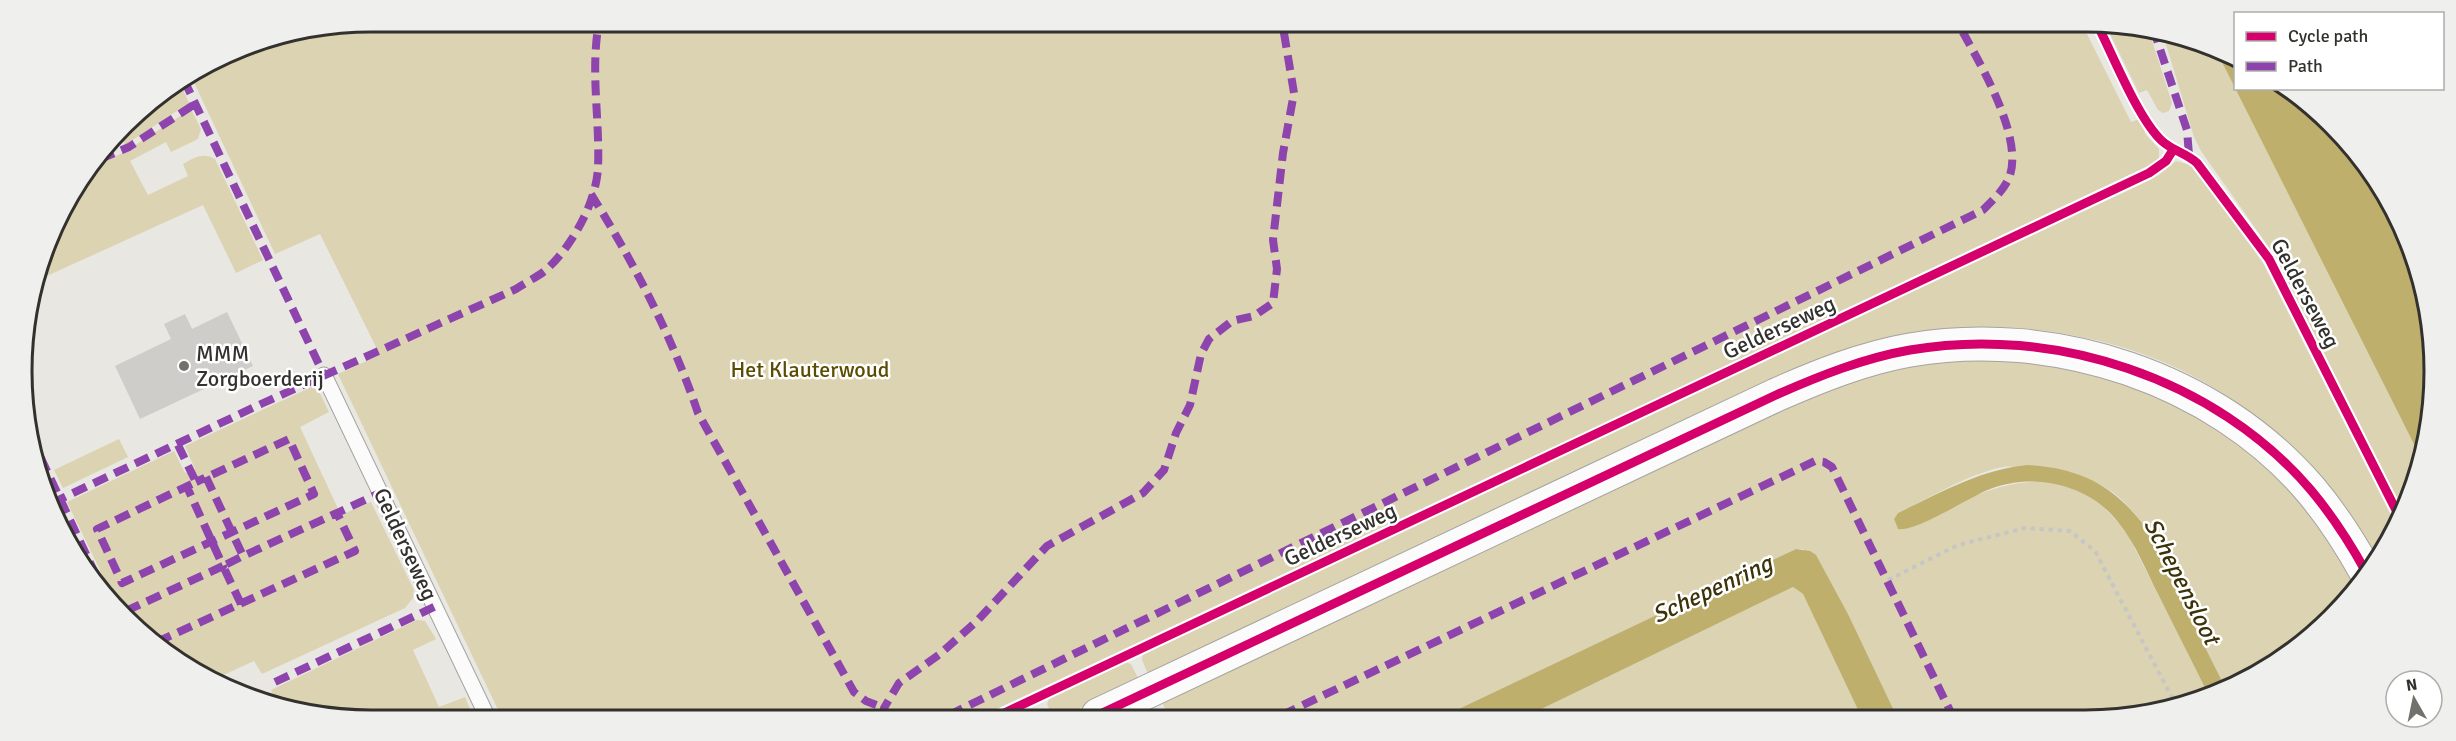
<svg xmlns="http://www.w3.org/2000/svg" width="2456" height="741" font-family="Signika,sans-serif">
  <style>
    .green { fill: #dbd3b2 }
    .water { fill: #beaf6d }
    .building { fill: #cecdc9 }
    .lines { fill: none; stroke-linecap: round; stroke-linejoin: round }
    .lane-casing { stroke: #a4a39f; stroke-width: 17 }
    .secondary-casing { stroke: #a4a39f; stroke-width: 35 }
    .path { stroke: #c7c6c4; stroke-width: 4; stroke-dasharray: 4.5 4.5; stroke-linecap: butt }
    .lane { stroke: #fcfbfb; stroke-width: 15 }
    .secondary { stroke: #fcfbfb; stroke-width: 33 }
    .quiet { stroke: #8e44ad; stroke-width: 8; stroke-dasharray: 15 8; stroke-linecap: butt }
    .cycleway-casing { stroke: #fff; stroke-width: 13 }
    .cycleway { stroke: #d6006c; stroke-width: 9 }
    .poi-dot { fill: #72716c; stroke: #fff; stroke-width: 2 }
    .labels { text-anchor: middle; stroke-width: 5; stroke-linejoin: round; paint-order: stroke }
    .street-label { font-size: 22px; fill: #32312d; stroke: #fff }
    .poi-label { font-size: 22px; fill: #32312d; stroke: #fff; text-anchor: start }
    .park-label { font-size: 22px; fill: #5b4c00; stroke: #fff }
    .water-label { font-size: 24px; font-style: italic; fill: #3c330b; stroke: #fff }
    .rim { fill: none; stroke: #32312d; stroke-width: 3 }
  </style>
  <rect width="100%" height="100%" fill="#e8e7e2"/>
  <path class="green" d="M371,21L2084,28L2131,122L2139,119L2146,135L2159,149V160L2142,169L984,715L500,714L338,374L380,355L320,234L275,254L191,76L237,47Z
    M2107,28H2148L2172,103L2169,111L2163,113L2158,110L2147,90L2139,93Z
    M2162,31L2235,62L2236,88L2288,89L2376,177L2428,303V439L2402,508L2275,256L2201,151L2194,137Z
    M180,83L189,103L125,145L120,134L140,108Z
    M191,109L201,129L198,139L171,152L166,142L130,161L148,195L188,176L183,164C194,158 203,152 215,159L263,260L236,273L203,205L38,280L57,216L98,163L123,153Z
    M2176,161L2190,165L2207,185L2263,263L2396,525L2388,546L2377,559C2344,523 2312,487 2280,451C2266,436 2253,416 2237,404C2151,338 2014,314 1908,334C1872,340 1838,352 1804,365L1149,676L1142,660L1143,653L2143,183L2159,175Z
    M1971,357C2011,358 2053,362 2093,372C2179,394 2275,460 2326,533C2337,549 2346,567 2357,584L2316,633L2226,689L2143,524C2109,479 2093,480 2040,472C2029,470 2015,465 2004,467C1971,472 1928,499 1898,513L1894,519L1898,529C1981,494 2060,440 2128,535L2209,696L2131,717H1897L1849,616L1803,549H1796L1444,716L1168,715L1162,702L1792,404L1884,369Z
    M316,385L329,412L300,427L341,515L371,502L414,590L413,598L405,608L262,674L254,661L217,678L176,661L114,599L67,502L174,451L185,473L195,469L185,446Z
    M119,439L128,457L63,488L54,470Z
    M58,507L91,576L80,565L55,509Z
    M1793,587L1803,594L1861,716H1527Z
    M417,620L425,621L436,639L413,650L439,707L465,697L472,714L302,713L277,703L271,690Z
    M1124,662L1131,664L1139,680L1066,715H1052L1047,704L1050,697Z"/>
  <path class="water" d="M2218,54L2235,62L2236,88L2288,89L2376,177L2428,303V439L2421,458Z
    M2028,465C2078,468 2112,484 2143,524L2226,689L2209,696C2193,663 2176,631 2160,598C2147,573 2136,544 2118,522C2089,484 2033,472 1990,489C1969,497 1917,532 1898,529L1894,519L1898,513C1940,493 1981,469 2028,465Z
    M1796,549L1810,551L1816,555L1849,616L1897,717L1861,716L1803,594L1793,587L1527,716H1444Z"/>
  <path class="building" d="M227,312L253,366L140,419L115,366L171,339L164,324L185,314L192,329Z"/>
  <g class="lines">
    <g class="lane-casing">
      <path id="lane" d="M324,375L486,714"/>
    </g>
    <g class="secondary-casing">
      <path id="secondary" d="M1098,715L1776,395C1819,376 1864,358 1910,350C2053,325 2215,378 2310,489C2332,515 2350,543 2366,572"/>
    </g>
    <path class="path" d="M1888,580L1958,545L2025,528L2070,531L2095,551L2176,705"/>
    <use href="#lane" class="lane"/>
    <use href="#secondary" class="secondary"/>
    <path class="quiet" d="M2153,28L2187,130L2189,155
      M184,80L324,375
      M100,159L129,147L195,104
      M591,194C634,263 672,336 698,413L854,692L866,701L884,708
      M31,437L101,586
      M178,445L196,482L97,529L122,583L314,494L289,439L196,482
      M206,477L243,556L337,513
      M52,503L261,404L516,289C526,282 538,277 547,269C572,246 596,203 598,168C600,118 590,72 599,22
      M241,604L223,566L243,556
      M126,611L223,566L187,487
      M157,642L355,551L337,513L382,492
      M275,682L436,606
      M886,714L884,708L899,683L940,654L977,621L1047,546L1143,493L1164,470L1176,433L1190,405L1201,354L1209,339L1232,321L1254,316L1273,303L1277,269L1273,240L1283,153L1294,93L1284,33L1286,24
      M949,715L1983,210C1993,200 2003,191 2009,178C2025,138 1979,62 1960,27
      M1282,715L1815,461L1824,462L1832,467L1953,717"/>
    <g class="cycleway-casing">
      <path id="cycleway" d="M2099,28C2114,58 2139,120 2162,141C2173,151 2186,153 2197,163L2269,259L2399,516
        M1000,715L2149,173L2166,161L2173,150
        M1098,715L1776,395C1819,376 1864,358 1910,350C2053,325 2215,378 2310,489C2332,515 2350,543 2366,572"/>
    </g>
    <use href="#cycleway" class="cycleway"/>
  </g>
  <circle class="poi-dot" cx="184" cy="366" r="6"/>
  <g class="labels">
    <g class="street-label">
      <text transform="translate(2306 293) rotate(62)" y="8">Gelderseweg</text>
      <text transform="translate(1779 327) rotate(-25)" y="8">Gelderseweg</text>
      <text transform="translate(1340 534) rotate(-25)" y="8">Gelderseweg</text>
      <text transform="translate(406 544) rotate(65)" y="8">Gelderseweg</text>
    </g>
    <g class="poi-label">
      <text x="196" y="361">MMM<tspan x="196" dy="25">Zorgboerderij</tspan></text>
    </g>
    <g class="park-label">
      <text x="810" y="377">Het Klauterwoud</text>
    </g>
    <g class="water-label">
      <text transform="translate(2182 581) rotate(63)" y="8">Schepensloot</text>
      <text transform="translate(1712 589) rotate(-25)" y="8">Schepenring</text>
    </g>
  </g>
  <path d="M0 0H2456V741H0ZM371 32H2085A339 339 0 0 1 2424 371V371A339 339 0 0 1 2085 710H371A339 339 0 0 1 32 371V371A339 339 0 0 1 371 32Z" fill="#efefee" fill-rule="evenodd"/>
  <path class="rim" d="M371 32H2085A339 339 0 0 1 2424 371V371A339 339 0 0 1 2085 710H371A339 339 0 0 1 32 371V371A339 339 0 0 1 371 32Z"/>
  <rect x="2234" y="12" width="210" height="78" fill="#ffffff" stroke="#adadab" stroke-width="1.5"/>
  <rect x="2246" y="32" width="30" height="9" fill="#d6006c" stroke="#adadab" stroke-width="1.5"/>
  <text x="2288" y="42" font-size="18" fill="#32312d">Cycle path</text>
  <rect x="2246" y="62" width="30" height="9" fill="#8e44ad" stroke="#adadab" stroke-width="1.5"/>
  <text x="2288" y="72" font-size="18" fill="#32312d">Path</text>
  <g transform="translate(2414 699) rotate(351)"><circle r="28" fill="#ffffff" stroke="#adadab" stroke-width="1.5"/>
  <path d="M0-4.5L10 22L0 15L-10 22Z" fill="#72716c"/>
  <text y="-9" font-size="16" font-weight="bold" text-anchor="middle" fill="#32312d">N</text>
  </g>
</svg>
